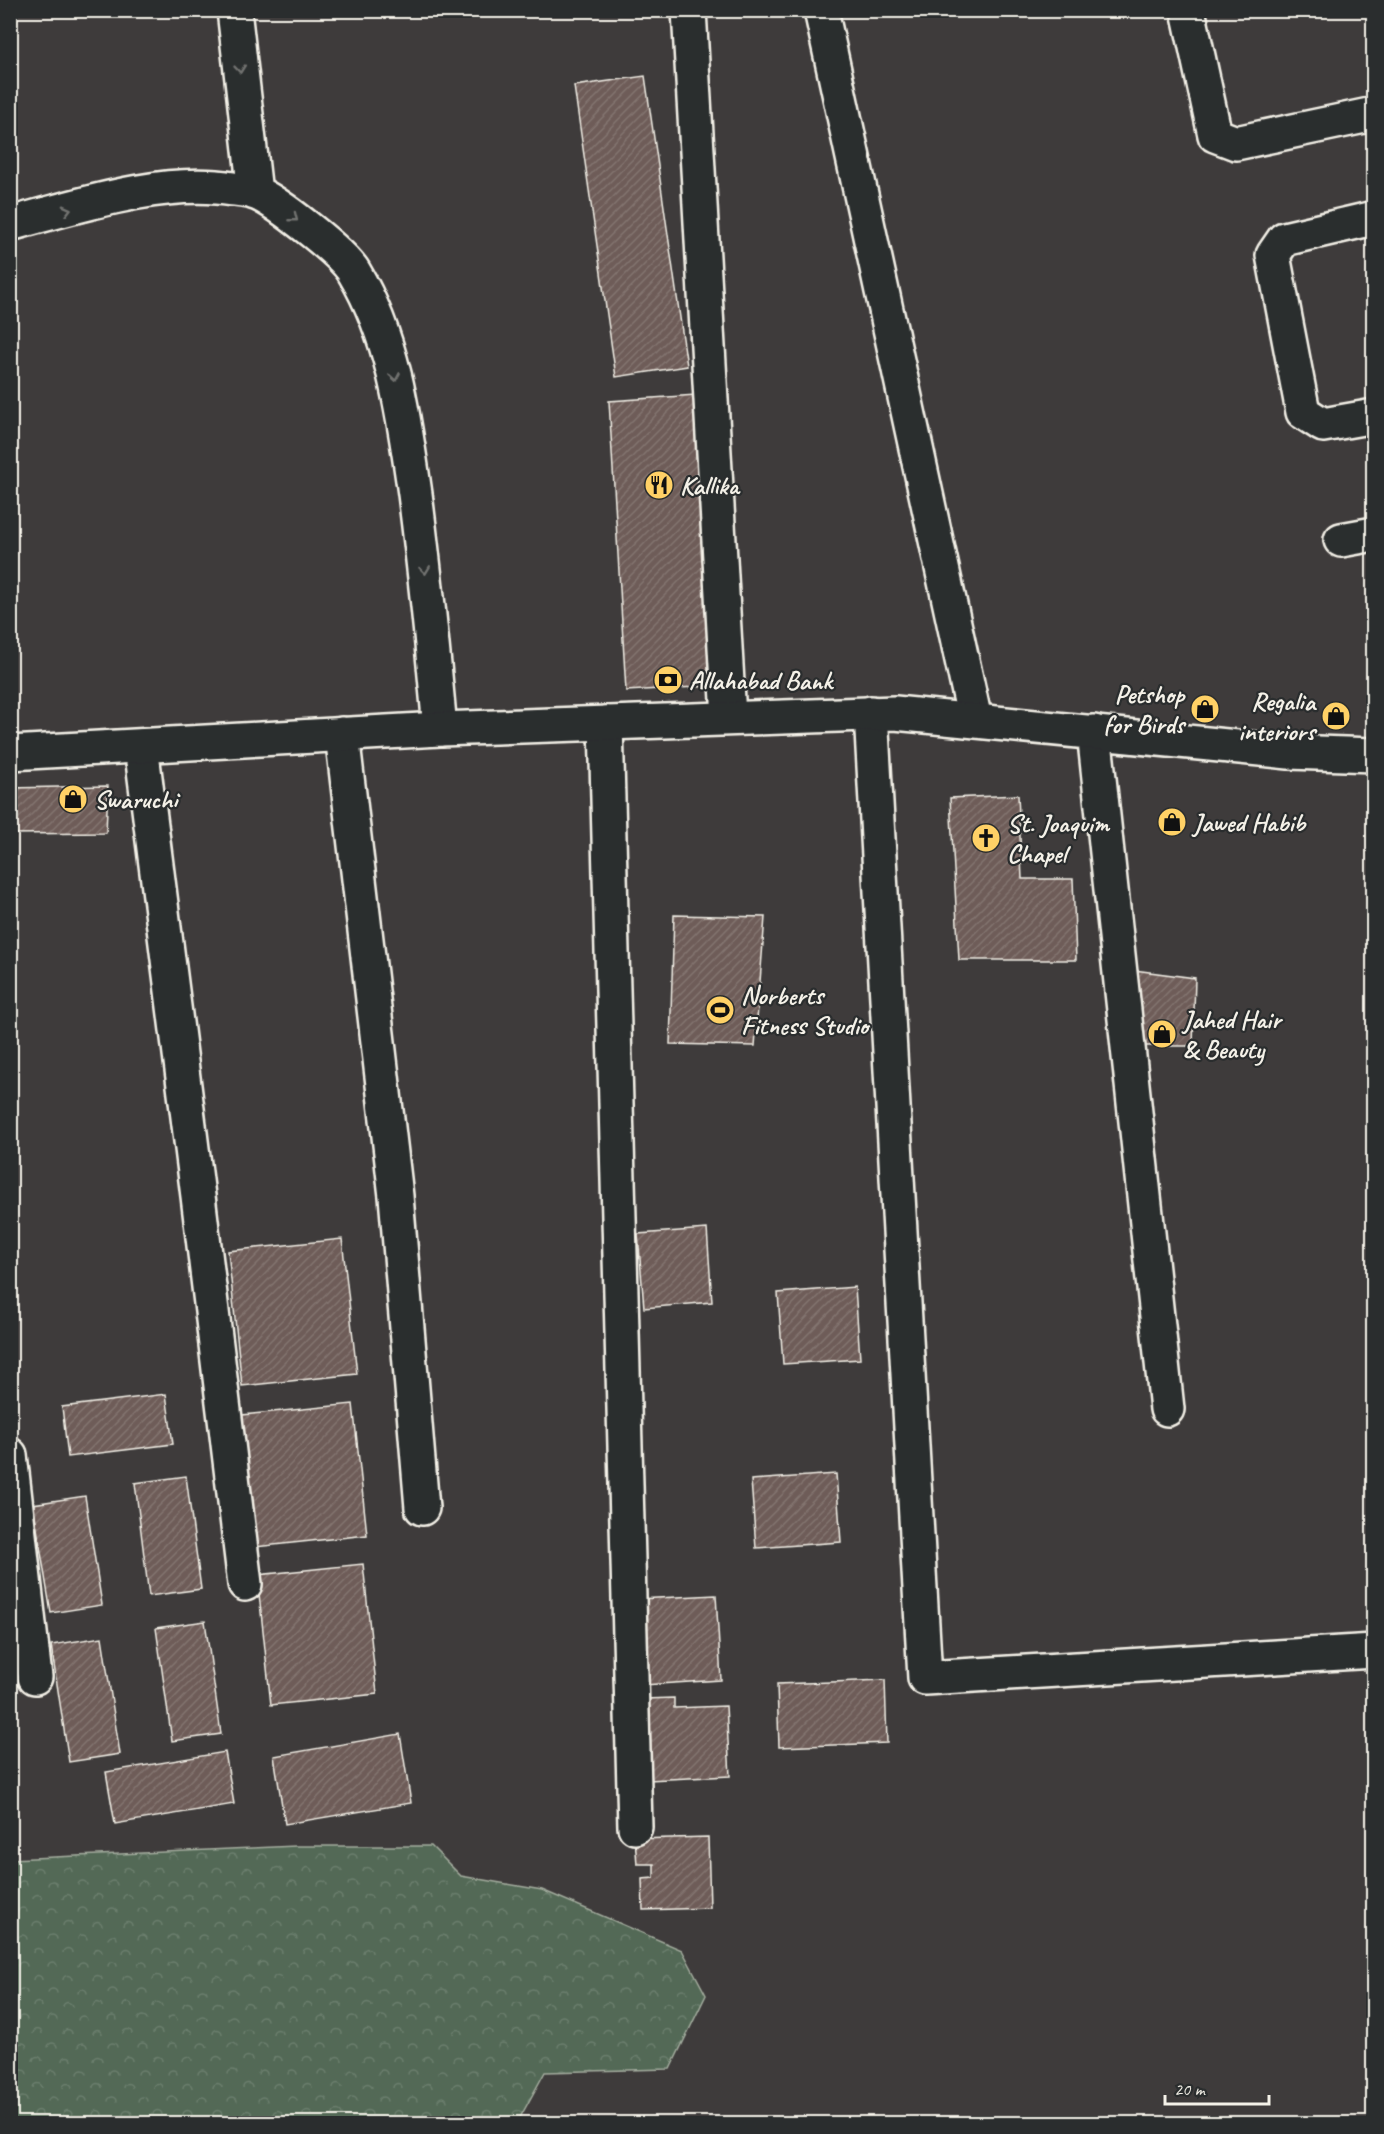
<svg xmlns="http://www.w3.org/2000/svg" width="1384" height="2134" font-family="Caveat,sans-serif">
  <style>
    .forest { fill: url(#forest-crowns); stroke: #a4ad9f; stroke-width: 1.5 }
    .building { fill: url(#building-hatch); stroke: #f4f1e8; stroke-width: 1.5 }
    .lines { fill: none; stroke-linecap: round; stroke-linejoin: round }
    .minor-casing { stroke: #f4f1e8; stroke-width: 38 }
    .major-casing { stroke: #f4f1e8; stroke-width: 38 }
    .minor { stroke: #2a2d2e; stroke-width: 33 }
    .major { stroke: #2a2d2e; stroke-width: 33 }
    .oneway { stroke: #71726f }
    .labels { text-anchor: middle; stroke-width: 4.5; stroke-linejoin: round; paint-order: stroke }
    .poi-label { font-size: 26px; font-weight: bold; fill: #f4f1e8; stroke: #2a2d2e; text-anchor: start }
  </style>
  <defs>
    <pattern id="forest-crowns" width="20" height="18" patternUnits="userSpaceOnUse" patternTransform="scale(1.5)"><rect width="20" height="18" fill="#536956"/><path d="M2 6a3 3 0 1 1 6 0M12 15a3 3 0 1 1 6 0" fill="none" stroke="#6c7f6e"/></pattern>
    <pattern id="building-hatch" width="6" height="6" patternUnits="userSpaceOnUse" patternTransform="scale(1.5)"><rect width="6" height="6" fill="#6e5c58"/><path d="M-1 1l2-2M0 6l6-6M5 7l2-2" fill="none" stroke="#837470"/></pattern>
  </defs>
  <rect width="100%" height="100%" fill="#3e3b3b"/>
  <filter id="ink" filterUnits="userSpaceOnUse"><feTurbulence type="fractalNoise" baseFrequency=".0167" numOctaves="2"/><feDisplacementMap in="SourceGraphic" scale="12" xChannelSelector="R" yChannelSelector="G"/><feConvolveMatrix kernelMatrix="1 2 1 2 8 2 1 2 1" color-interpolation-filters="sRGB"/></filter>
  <g filter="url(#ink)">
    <path class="forest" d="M296,1846H431L461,1876L542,1890L682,1950L706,1995L670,2069L545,2072L517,2123H11V1859Z"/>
    <path class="building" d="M645,76L687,366L616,377L574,86Z
      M696,395L713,686L626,691L609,401Z
      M108,786L106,833L10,834V788Z
      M1018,795L1022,879H1073L1076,960H959L950,798Z
      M674,915L765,917L755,1046L670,1044Z
      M1134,970L1195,978L1193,1046H1134Z
      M707,1229L712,1302L644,1308L638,1234Z
      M342,1239L357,1374L242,1386L228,1251Z
      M855,1287L860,1359L783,1364L778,1293Z
      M166,1394L173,1444L68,1457L62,1407Z
      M353,1404L367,1535L255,1547L242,1415Z
      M836,1474L841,1542L756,1548L751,1480Z
      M186,1476L201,1589L149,1596L135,1483Z
      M85,1496L102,1605L51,1613L33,1504Z
      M363,1564L377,1694L271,1705L257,1575Z
      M716,1595L721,1680L643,1685L638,1599Z
      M205,1621L221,1734L172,1741L156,1628Z
      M102,1637L120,1754L69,1762L51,1645Z
      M885,1680L887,1743L779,1747L777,1684Z
      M674,1698V1708L726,1706L730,1776L648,1780L644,1699Z
      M400,1734L411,1803L285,1824L274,1756Z
      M225,1752L234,1804L115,1824L106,1772Z
      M708,1837L710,1908L643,1910L642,1879L654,1878V1864H637L635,1839Z"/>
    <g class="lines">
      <g class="minor-casing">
        <path id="minor" d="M234,10L255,193
          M689,10L729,718
          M821,10L975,720
          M1188,10L1215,135L1236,143L1374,114
          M1374,218L1284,239L1273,255L1303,412L1323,425L1374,416
          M10,224C77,206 165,177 233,189C240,190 249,190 256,193C276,201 343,253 354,272C394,339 404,418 415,494C425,572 433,651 440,729
          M1341,540L1374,534
          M871,713L925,1678L1374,1651
          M606,723L635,1827
          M1094,732L1167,1409
          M342,734L396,1196L422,1508
          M141,746L198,1196L245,1584
          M10,1455L35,1677"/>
      </g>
      <g class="major-casing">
        <path id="major" d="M10,753L440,729L895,713L1289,752L1374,755"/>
      </g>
      <use href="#minor" class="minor"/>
      <use href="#major" class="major"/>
    </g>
    <defs><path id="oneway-chevron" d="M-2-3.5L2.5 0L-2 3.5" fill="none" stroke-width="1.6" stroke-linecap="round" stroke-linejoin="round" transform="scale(1.5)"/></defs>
    <g class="oneway">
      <use href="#oneway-chevron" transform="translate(240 69) rotate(84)"/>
      <use href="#oneway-chevron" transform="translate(67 210) rotate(-14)"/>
      <use href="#oneway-chevron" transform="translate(294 218) rotate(38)"/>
      <use href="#oneway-chevron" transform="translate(395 377) rotate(80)"/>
      <use href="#oneway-chevron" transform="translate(425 570) rotate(83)"/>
    </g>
  </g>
  <defs>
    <g id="restaurant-disc" transform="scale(1.5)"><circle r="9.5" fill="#ffd166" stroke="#2a2d2e"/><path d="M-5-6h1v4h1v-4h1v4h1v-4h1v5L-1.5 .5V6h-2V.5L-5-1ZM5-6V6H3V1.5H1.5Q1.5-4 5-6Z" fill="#111"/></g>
    <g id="bank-disc" transform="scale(1.5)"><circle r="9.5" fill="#ffd166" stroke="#2a2d2e"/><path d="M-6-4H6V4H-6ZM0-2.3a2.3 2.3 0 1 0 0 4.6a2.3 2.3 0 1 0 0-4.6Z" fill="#111"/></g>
    <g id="shop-disc" transform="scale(1.5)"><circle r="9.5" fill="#ffd166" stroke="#2a2d2e"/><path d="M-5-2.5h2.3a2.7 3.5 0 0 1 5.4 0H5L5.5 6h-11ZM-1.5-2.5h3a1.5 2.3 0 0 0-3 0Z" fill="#111"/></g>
    <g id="church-disc" transform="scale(1.5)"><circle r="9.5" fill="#ffd166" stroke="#2a2d2e"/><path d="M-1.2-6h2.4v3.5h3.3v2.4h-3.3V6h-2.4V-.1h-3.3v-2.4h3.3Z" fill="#111"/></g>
    <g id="stadium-disc" transform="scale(1.5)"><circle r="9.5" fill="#ffd166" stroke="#2a2d2e"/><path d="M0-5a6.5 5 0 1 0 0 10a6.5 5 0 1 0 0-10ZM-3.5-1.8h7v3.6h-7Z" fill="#111"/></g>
  </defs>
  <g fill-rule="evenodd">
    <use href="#restaurant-disc" x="659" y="485"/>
    <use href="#bank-disc" x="668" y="680"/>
    <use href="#shop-disc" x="1205" y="709"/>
    <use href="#shop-disc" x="1336" y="716"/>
    <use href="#shop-disc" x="73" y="799"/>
    <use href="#shop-disc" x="1172" y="822"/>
    <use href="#church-disc" x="986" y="838"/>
    <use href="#stadium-disc" x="720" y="1010"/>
    <use href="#shop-disc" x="1162" y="1034"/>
  </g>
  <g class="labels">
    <g class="poi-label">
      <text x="680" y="494">Kallika</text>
      <text x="689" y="689">Allahabad Bank</text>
      <text x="1184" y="703" text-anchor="end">Petshop<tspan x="1184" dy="30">for Birds</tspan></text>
      <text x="1315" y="710" text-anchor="end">Regalia<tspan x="1315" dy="30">interiors</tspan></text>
      <text x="94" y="808">Swaruchi</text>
      <text x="1193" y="831">Jawed Habib</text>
      <text x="1007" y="832">St. Joaquim<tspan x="1007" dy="30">Chapel</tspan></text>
      <text x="741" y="1004">Norberts<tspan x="741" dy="30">Fitness Studio</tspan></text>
      <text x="1183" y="1028">Jahed Hair<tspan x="1183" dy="30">&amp; Beauty</tspan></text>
    </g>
  </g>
  <rect width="1384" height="2134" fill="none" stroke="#2a2d2e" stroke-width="36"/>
  <rect x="18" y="18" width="1348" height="2098" fill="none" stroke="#f4f1e8" stroke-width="2" filter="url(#ink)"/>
  <path d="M1165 2095v9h104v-9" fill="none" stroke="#f4f1e8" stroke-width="3"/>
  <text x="1174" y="2095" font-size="18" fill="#f4f1e8" stroke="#2a2d2e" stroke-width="4.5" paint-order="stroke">20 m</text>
</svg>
